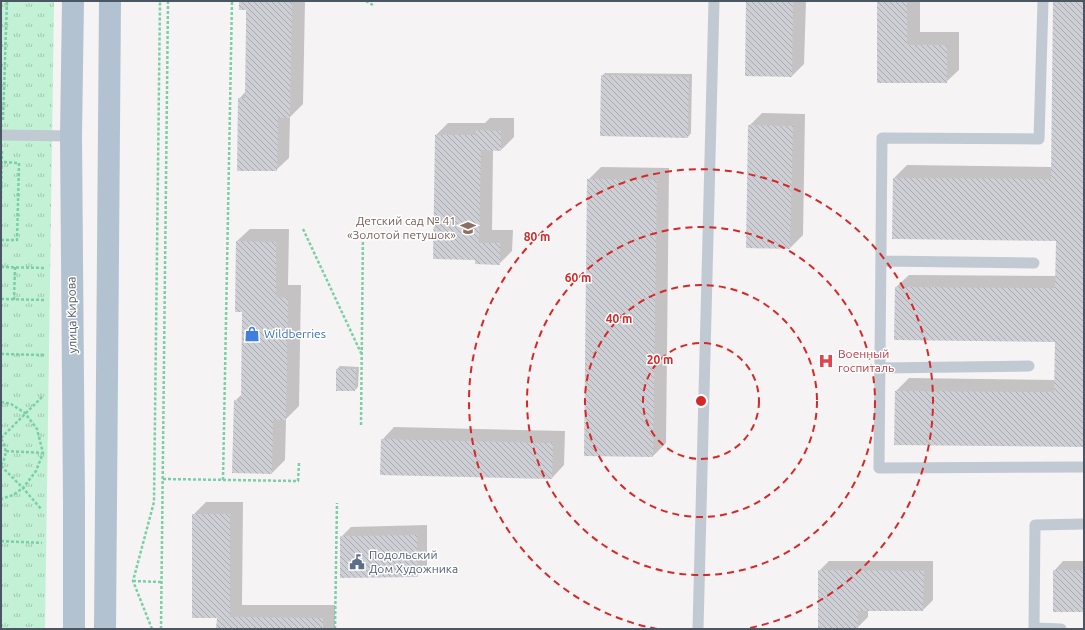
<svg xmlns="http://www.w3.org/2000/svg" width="1085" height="630" font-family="Ubuntu,sans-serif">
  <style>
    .park { fill: url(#park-tufts) }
    .shadow { fill: #0003 }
    .building { fill: url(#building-back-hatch) }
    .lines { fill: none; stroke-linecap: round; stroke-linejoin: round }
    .path { stroke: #7ad0a6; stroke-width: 2.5; stroke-dasharray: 3 2; stroke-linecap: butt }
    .lane { stroke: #c1cad2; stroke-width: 11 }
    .primary { stroke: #b3c2d1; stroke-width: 22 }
    .ring { fill: none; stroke: #d62828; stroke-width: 2; stroke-dasharray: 7 5 }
    .labels { text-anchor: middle; stroke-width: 3; stroke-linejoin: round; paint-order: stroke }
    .education-label { font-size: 12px; fill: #785e54; stroke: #fff; text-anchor: end }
    .street-label { font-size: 12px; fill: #4a5661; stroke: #fff }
    .shop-label { font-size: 12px; fill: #366cbe; stroke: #fff; text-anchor: start }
    .health-label { font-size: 12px; fill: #be3a42; stroke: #fff; text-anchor: start }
    .service-label { font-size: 12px; fill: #4e5e75; stroke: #fff; text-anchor: start }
    .centre { fill: #d62828; stroke: #fff; stroke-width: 2 }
    .ring-label { font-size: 12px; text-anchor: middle; font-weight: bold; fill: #d62828; stroke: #fff; stroke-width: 3; stroke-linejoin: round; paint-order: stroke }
  </style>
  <defs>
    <pattern id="park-tufts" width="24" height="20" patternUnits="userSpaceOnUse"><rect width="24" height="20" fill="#c3f1d5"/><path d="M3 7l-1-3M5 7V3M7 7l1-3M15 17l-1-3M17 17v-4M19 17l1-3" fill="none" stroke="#a0c6b0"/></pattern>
    <pattern id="building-back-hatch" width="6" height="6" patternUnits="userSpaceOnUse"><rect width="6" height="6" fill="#cdcfd5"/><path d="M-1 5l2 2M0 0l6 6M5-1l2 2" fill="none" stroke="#a8abb0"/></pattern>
  </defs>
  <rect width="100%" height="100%" fill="#f5f3f3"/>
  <path class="park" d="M1,1H54L45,629H1Z"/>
  <path class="shadow" d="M240,1H305L303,104L290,117L289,158L276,170L239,99L246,91L247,9Z
    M747,1H806L804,64L792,76Z
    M878,1H920V32H959V70L946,82H878Z
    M1054,1H1084V446L896,391L909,378L1055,380L1056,341L896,287L909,275L1057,276V240L893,238L894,178L907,165L1052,167Z
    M605,73L692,74L691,133L688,137L602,76Z
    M762,113L805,114L803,235L790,248L749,126Z
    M490,118H514V137L501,150H493L492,230H513L512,251L499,264L476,259L436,135L448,123H485Z
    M601,167L669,168L666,443L653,456L585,455L588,180Z
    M250,229H289L288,285H301L299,406L286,419L285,460L272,473L233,472L235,401L242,394L243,311L237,241Z
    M340,366L359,367L358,387L355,390L337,369Z
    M394,427L565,431L564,465L552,478L382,440Z
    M206,502H243L242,605H335V629H217L218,617L193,515Z
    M427,525V566L417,576L341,537L351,527Z
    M829,561H933V600L923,610H868V617L858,627L819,571Z
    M1063,561H1084V611L1054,571Z"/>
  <path class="building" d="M239,1H292L290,118H278L277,171H237L238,98H245L246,25V10H239Z
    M746,1H793L792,77L745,76Z
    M877,1H907V45H947V83H877Z
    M1053,1H1084V447L894,445L895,391L1054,392L1055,342L894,340L895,287L1055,288L1056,241L892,239L893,178L1051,179Z
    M601,75L689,77L688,138L600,136Z
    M748,125L793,126L790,249L746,248Z
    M476,130L501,131V151L481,150L479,243H500V265L475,264V260L433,259L435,135H476Z
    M587,179L657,180L653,457L584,456Z
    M236,241L276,242V297L288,298L286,420H273L272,474L232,473L234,400H241L242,312H235Z
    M336,369H356L355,391H336Z
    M381,439L553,443L552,479L380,475Z
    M192,514H230V617L323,618V629H216L217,618H192Z
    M417,535L418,577L340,578V536Z
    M818,570L924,571L923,611H858V628H818Z
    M1053,570H1084V612H1053Z"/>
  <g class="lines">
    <path class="path" d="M366,1L373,5
      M3,120L7,1
      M1,199L2,149
      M303,229L361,353
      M1,240H17L19,163L2,162
      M1,267L45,268
      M1,299L45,300
      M14,300L15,267
      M1,354L44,355
      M1,402L11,404L25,413L37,429L43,453L36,471L23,488L13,495L1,499
      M361,425L363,230
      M1,438L43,396
      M1,439C7,448 7,456 1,465
      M6,451L43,453
      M1,466L23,488L42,510
      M163,479L298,481L299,463
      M223,480L232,1
      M1,541L42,543
      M133,581L161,582
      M152,629L133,581L154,502L160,1
      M161,629L168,1
      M335,629L337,503"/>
    <path class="lane" d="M1043,1L1039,139L882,138L879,468L1084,467
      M1,135L71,136
      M881,261L1034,263
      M880,368L1029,366
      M698,629L714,1
      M1061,629L1034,628L1035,525L1084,524"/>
    <path class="primary" d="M73,1L71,136L74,502V629
      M105,629L110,1"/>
  </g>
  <g class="ring">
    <circle cx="701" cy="401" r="58"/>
    <circle cx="701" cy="401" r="116"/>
    <circle cx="701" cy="401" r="174"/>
    <path d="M657 629A232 232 0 1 1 745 629"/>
  </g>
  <defs>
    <g id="school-bare" transform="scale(1.2)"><path d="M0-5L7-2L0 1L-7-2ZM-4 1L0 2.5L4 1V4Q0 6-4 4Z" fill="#8d6e63" stroke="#fff" stroke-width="2.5" paint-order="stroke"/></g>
    <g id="shop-bare" transform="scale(1.2)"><path d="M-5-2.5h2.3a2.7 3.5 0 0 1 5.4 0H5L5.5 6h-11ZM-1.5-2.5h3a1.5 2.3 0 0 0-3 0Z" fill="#3f7fe0" stroke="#fff" stroke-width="2.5" paint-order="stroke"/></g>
    <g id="hospital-bare" transform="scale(1.2)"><path d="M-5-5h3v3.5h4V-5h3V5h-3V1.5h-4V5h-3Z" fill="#e0444e" stroke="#fff" stroke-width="2.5" paint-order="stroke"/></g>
    <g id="civic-bare" transform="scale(1.2)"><path d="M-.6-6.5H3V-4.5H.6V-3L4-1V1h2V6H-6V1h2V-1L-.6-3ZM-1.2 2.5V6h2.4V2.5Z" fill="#5c6f8a" stroke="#fff" stroke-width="2.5" paint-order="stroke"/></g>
  </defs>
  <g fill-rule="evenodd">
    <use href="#school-bare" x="468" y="228"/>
    <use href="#shop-bare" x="252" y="334"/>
    <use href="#hospital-bare" x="826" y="361"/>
    <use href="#civic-bare" x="357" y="562"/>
  </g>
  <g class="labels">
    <g class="education-label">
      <text x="456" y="225">Детский сад № 41<tspan x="456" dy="14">«Золотой петушок»</tspan></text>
    </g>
    <g class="street-label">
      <text transform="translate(72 315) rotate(-91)" y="4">улица Кирова</text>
    </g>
    <g class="shop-label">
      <text x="264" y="338">Wildberries</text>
    </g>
    <g class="health-label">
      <text x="838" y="358">Военный<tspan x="838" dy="14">госпиталь</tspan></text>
    </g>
    <g class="service-label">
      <text x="369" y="559">Подольский<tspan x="369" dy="14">Дом Художника</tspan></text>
    </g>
  </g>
  <circle cx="701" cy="401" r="6" class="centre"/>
  <g class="ring-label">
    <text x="537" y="241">80 m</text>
    <text x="578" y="282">60 m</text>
    <text x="619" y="323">40 m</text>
    <text x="660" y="364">20 m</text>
  </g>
  <rect width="1085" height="630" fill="none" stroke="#4a5661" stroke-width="4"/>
</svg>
